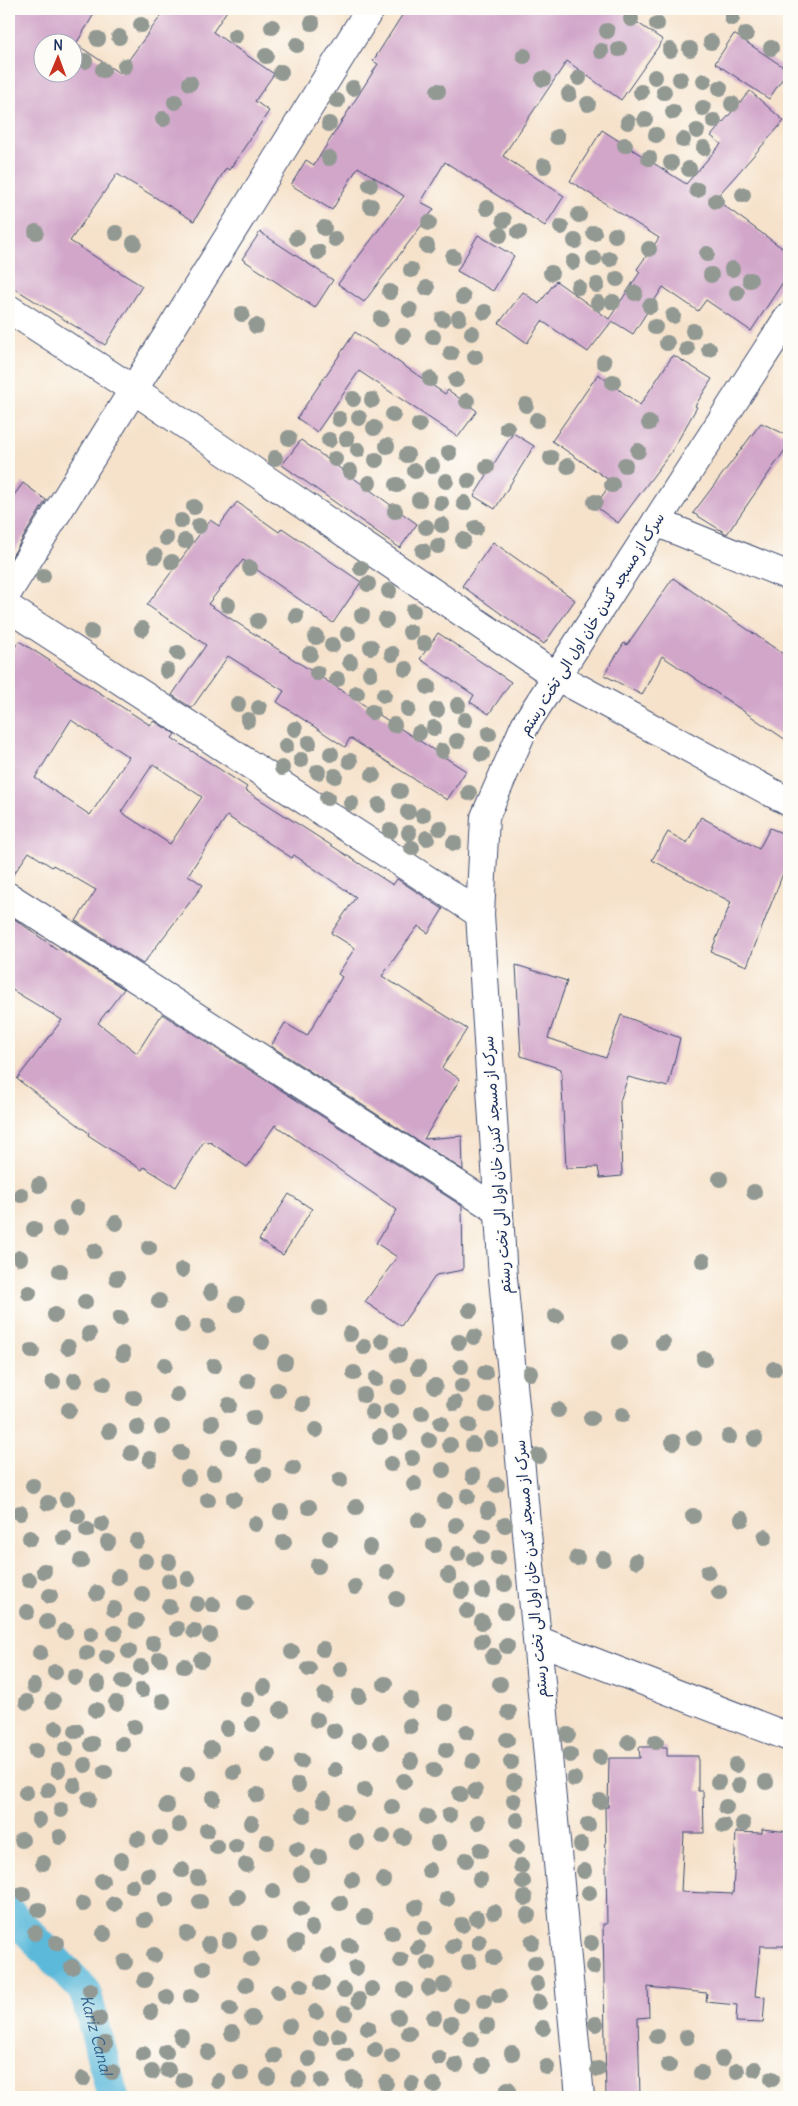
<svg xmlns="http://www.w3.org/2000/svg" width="798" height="2106" font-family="Delius,'Playpen Sans Arabic',sans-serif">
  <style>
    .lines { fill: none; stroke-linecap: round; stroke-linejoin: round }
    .canal { stroke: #5cb9da; stroke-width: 32 }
    .building { fill: #d1a6c9; fill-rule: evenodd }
    .minor-casing { stroke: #3c4a6e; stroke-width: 30 }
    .tertiary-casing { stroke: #3c4a6e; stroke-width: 30 }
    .minor { stroke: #fff; stroke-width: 28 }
    .tertiary { stroke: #fff; stroke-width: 28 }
    .tree { fill: #929993 }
    .labels { text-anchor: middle; stroke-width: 4; stroke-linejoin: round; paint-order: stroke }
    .street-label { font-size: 15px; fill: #1b2f5e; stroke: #fdfcf7 }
    .water-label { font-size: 16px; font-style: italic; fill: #325f89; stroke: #fdfcf7 }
  </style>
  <rect width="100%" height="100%" fill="#fdfcf7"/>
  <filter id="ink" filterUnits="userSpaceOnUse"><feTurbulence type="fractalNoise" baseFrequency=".02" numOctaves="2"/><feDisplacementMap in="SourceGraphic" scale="10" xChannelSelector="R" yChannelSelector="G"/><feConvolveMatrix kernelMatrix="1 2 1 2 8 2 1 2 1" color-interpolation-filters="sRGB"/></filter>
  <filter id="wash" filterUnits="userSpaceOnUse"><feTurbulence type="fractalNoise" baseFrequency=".0096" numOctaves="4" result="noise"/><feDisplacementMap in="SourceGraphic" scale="20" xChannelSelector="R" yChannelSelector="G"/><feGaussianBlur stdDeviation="1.12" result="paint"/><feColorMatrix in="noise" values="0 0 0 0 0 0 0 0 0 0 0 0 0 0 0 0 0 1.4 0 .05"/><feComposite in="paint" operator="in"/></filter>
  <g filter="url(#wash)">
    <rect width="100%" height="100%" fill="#f6e2cb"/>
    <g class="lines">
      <path class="canal" id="s1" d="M9,1912L85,1991L113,2097"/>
    </g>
    <g id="blocks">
      <path class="building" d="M9,9H97L76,44L119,73L166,9H228L213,32L274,74L255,101L269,111L229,170L226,168L194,221L117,174L70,241L142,286L105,345L9,285ZM42,42H72V72H42Z
        M406,9H617L663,40L621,100L567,61L503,156L564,196L545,226L445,162L421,202L434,209L364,302L338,284L404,196L358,167L332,210L291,185L306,160L314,165L378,64L373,61Z
        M734,34L788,70L769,99L715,63Z
        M750,91L784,121L715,199L789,253V273L751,331L706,300L698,311L663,287L633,334L612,321L588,352L542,321L527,343L499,323L523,292L539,304L556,281L609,319L640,272L637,269L659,238L570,181L602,130L686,184L721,144L711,136Z
        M260,232L333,280L315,308L242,259Z
        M478,235L514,256L493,291L457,271Z
        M355,332L445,394L448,390L477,411L458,437L359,371L317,432L297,418Z
        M673,355L712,379L695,406L697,407L672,451L618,523L595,506L612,482L552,441L598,374L640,405Z
        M761,423L789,436V444L727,534L693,513Z
        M513,433L534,446L495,509L474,496Z
        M301,440L417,524L400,548L282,465Z
        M23,483L46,500L9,561V502Z
        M237,502L279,532L282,528L361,582L333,623L243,560L208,604L466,771L447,800L350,738L345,747L277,702L284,691L228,656L192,708L172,695L206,645L147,605L210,520L219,526Z
        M493,542L575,600L544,644L462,586Z
        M673,578L789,658V742L662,656L642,695L604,675L624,643L627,645Z
        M438,633L511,682L489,714L470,702L474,695L420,659Z
        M19,641L150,725L154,721L175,734L172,738L247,787L245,790L393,885L397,879L443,909L428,933L418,926L382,976L467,1029L442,1068L460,1079L424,1139L462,1136L463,1170L271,1046L285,1023L307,1036L342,977L338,974L355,948L331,933L356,897L294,855L292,858L227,816L188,875L203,885L143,964L76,921L96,890L53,865L52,867L29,852L9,881V656ZM71,720L129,757L90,815L35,778ZM153,764L202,797L170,844L121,812Z
        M701,817L759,849L770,828L789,836V858L747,966L711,952L731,902L652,860L668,832L687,843Z
        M9,915L58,950L59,948L124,989L98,1023L137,1053L162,1014L462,1206L463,1270L436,1275L401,1326L365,1302L397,1257L376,1243L397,1210L275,1125L247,1167L210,1142L209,1143L204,1141L176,1187L144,1167L142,1170L88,1135L89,1133L17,1079L62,1020L9,988Z
        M516,965L567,981L548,1038L606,1058L621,1015L680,1038L668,1087L628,1077L620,1101L622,1176L600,1178L598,1167L566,1168L561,1069L521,1056Z
        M289,1194L312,1209L283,1255L259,1240Z
        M639,1747H667V1756H698V1791H703L704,1833H684L681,1892L733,1894L736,1832L762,1833V1829L789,1832L785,1946H760L755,1996L765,1997L763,2023L736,2022L737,2005L706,2002L707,1993L648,1987L649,2017L638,2018L640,2097H606L603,1924H607L605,1807H608L609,1758H640Z"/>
    </g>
  </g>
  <g filter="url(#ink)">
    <use href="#blocks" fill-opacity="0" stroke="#3c4a6e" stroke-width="1"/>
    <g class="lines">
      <g class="minor-casing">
        <path id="minor" d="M9,309L134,390L556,676L789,802
          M656,522L789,576
          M9,590L370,9
          M9,608L480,914
          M9,897L499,1211"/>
      </g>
      <g class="tertiary-casing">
        <path id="tertiary" d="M537,1640L789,1737
          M580,2097L503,1278L480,914L485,817L525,725L789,316"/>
      </g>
      <use href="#minor" class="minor"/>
      <use href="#tertiary" class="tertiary"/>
    </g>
    <g class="tree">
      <circle cx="732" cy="18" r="8"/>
      <circle cx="631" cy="19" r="8"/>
      <circle cx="312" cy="23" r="8"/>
      <circle cx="657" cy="24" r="8"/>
      <circle cx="141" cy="25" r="8"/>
      <circle cx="272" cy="27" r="8"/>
      <circle cx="607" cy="31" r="8"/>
      <circle cx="746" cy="34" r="8"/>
      <circle cx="235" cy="36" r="8"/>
      <circle cx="119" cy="37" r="8"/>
      <circle cx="98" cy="39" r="8"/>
      <circle cx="711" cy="42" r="8"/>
      <circle cx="297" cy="45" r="8"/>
      <circle cx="771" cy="48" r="8"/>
      <circle cx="619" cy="49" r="8"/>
      <circle cx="690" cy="49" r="8"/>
      <circle cx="670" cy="50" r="8"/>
      <circle cx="601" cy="51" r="8"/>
      <circle cx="266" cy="56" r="8"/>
      <circle cx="524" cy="56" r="8"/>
      <circle cx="85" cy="61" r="8"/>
      <circle cx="125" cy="66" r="8"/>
      <circle cx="103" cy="70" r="8"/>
      <circle cx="281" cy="72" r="8"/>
      <circle cx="655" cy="77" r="8"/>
      <circle cx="579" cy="78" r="8"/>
      <circle cx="543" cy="79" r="8"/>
      <circle cx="680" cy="79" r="8"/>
      <circle cx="704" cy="81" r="8"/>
      <circle cx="190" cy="83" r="8"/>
      <circle cx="353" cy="88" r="8"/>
      <circle cx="720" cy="88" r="8"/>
      <circle cx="438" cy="91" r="8"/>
      <circle cx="641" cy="92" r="8"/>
      <circle cx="664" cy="92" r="8"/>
      <circle cx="569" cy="94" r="8"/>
      <circle cx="337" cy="101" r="8"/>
      <circle cx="175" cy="102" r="8"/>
      <circle cx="588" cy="104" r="8"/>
      <circle cx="732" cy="104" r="8"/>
      <circle cx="703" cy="108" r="8"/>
      <circle cx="673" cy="112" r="8"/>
      <circle cx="163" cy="119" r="8"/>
      <circle cx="645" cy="119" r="8"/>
      <circle cx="714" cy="121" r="8"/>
      <circle cx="628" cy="122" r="8"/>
      <circle cx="329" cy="124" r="8"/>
      <circle cx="697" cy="131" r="8"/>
      <circle cx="656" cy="135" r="8"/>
      <circle cx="557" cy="137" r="8"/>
      <circle cx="683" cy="140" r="8"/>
      <circle cx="625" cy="145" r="8"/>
      <circle cx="704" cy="148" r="8"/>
      <circle cx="329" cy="158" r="8"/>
      <circle cx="649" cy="158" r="8"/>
      <circle cx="671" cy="163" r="8"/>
      <circle cx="544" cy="166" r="8"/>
      <circle cx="689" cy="169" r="8"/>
      <circle cx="370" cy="185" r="8"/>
      <circle cx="697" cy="190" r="8"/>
      <circle cx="743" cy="195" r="8"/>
      <circle cx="716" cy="201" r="8"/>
      <circle cx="371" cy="206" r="8"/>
      <circle cx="487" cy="208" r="8"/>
      <circle cx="579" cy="215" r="8"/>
      <circle cx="504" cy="220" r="8"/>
      <circle cx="429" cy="223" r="8"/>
      <circle cx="561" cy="227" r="8"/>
      <circle cx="324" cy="228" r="8"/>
      <circle cx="36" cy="232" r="8"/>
      <circle cx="519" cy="232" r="8"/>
      <circle cx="116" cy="233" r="8"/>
      <circle cx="594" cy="233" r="8"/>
      <circle cx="500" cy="235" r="8"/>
      <circle cx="615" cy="235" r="8"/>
      <circle cx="297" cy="238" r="8"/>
      <circle cx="335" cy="239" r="8"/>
      <circle cx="575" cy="241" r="8"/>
      <circle cx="134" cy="243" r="8"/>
      <circle cx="427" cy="246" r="8"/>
      <circle cx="649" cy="249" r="8"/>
      <circle cx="318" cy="252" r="8"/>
      <circle cx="707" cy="254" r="8"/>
      <circle cx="453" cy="257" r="8"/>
      <circle cx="594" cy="259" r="8"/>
      <circle cx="610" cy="259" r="8"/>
      <circle cx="573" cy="262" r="8"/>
      <circle cx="732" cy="269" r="8"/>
      <circle cx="411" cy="270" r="8"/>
      <circle cx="551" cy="273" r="8"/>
      <circle cx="711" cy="275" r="8"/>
      <circle cx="617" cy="279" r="8"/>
      <circle cx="750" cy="280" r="8"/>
      <circle cx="597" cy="285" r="8"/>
      <circle cx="578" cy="287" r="8"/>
      <circle cx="427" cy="288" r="8"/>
      <circle cx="390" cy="292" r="8"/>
      <circle cx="635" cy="293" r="8"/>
      <circle cx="737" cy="293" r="8"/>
      <circle cx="463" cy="297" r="8"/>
      <circle cx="613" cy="302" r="8"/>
      <circle cx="598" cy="303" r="8"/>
      <circle cx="650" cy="306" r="8"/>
      <circle cx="410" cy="310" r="8"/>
      <circle cx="485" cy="312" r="8"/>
      <circle cx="242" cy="314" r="8"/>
      <circle cx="673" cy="316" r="8"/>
      <circle cx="459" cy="318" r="8"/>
      <circle cx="381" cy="319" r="8"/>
      <circle cx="443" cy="319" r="8"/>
      <circle cx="256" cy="326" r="8"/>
      <circle cx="655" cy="327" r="8"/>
      <circle cx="693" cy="331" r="8"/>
      <circle cx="472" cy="333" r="8"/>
      <circle cx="403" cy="336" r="8"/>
      <circle cx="433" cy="337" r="8"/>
      <circle cx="667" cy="343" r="8"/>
      <circle cx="687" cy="349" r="8"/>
      <circle cx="709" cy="349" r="8"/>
      <circle cx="451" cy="353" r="8"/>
      <circle cx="475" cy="357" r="8"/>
      <circle cx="604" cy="362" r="8"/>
      <circle cx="430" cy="379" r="8"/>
      <circle cx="456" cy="380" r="8"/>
      <circle cx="613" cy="382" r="8"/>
      <circle cx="353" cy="399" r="8"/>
      <circle cx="372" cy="400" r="8"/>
      <circle cx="467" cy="401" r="8"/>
      <circle cx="526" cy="405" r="8"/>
      <circle cx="393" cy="415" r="8"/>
      <circle cx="359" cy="418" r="8"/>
      <circle cx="339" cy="419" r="8"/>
      <circle cx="537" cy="420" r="8"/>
      <circle cx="649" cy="423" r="8"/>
      <circle cx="419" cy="425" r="8"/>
      <circle cx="374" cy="428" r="8"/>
      <circle cx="507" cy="428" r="8"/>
      <circle cx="289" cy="438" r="8"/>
      <circle cx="347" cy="439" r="8"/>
      <circle cx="329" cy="440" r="8"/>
      <circle cx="387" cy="446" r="8"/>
      <circle cx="358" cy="450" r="8"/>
      <circle cx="638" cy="451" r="8"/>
      <circle cx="449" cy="453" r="8"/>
      <circle cx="407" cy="455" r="8"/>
      <circle cx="275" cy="458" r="8"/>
      <circle cx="551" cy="458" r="8"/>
      <circle cx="335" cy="459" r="8"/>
      <circle cx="376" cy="460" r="8"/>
      <circle cx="625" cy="465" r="8"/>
      <circle cx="432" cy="466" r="8"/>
      <circle cx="568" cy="466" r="8"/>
      <circle cx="487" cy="467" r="8"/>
      <circle cx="350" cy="471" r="8"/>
      <circle cx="415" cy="471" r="8"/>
      <circle cx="446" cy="481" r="8"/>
      <circle cx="469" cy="481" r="8"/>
      <circle cx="369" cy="483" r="8"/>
      <circle cx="397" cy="485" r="8"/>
      <circle cx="612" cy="485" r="8"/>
      <circle cx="419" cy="500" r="8"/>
      <circle cx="595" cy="502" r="8"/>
      <circle cx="441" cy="503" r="8"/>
      <circle cx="464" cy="503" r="8"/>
      <circle cx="194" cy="507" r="8"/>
      <circle cx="395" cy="511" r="8"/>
      <circle cx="181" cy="521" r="8"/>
      <circle cx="442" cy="525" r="8"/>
      <circle cx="199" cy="526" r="8"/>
      <circle cx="426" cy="527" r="8"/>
      <circle cx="476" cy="528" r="8"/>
      <circle cx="166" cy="538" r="8"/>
      <circle cx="463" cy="540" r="8"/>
      <circle cx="185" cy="541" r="8"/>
      <circle cx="438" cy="546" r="8"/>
      <circle cx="423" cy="551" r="8"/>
      <circle cx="155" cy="556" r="8"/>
      <circle cx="172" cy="562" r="8"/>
      <circle cx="250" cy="568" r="8"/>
      <circle cx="361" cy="568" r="8"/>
      <circle cx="43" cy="576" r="8"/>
      <circle cx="368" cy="584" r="8"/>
      <circle cx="389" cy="591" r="8"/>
      <circle cx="228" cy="605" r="8"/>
      <circle cx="413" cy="611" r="8"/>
      <circle cx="362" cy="615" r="8"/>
      <circle cx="296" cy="616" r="8"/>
      <circle cx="386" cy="620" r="8"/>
      <circle cx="258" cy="621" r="8"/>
      <circle cx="142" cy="629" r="8"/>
      <circle cx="91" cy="632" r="8"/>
      <circle cx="410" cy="632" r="8"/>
      <circle cx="348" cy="634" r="8"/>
      <circle cx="316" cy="637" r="8"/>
      <circle cx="424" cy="643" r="8"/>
      <circle cx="332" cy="645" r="8"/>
      <circle cx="371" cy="647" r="8"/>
      <circle cx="178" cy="653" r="8"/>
      <circle cx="310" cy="654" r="8"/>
      <circle cx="392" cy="654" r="8"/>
      <circle cx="350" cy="662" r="8"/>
      <circle cx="406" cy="669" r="8"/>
      <circle cx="167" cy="671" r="8"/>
      <circle cx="317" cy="673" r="8"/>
      <circle cx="370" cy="673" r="8"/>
      <circle cx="337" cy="679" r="8"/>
      <circle cx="428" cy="687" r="8"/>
      <circle cx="357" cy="693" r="8"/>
      <circle cx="384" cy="695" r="8"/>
      <circle cx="238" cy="704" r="8"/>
      <circle cx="458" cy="705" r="8"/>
      <circle cx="259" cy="708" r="8"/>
      <circle cx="408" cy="709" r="8"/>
      <circle cx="437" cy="710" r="8"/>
      <circle cx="372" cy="712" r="8"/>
      <circle cx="248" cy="720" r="8"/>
      <circle cx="465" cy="720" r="8"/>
      <circle cx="394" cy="725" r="8"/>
      <circle cx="434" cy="728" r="8"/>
      <circle cx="295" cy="729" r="8"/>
      <circle cx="419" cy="733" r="8"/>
      <circle cx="489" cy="734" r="8"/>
      <circle cx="457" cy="741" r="8"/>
      <circle cx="309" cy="743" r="8"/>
      <circle cx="286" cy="746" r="8"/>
      <circle cx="442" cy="751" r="8"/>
      <circle cx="331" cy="754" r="8"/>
      <circle cx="482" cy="754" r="8"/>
      <circle cx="301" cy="760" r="8"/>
      <circle cx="350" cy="761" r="8"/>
      <circle cx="282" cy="768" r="8"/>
      <circle cx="318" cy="772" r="8"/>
      <circle cx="373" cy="775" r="8"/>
      <circle cx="335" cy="776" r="8"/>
      <circle cx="400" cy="791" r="8"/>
      <circle cx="469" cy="793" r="8"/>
      <circle cx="327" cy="798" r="8"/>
      <circle cx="351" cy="803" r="8"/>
      <circle cx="379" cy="805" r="8"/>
      <circle cx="408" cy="812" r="8"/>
      <circle cx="423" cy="815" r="8"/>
      <circle cx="440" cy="828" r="8"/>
      <circle cx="390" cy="831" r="8"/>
      <circle cx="409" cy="833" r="8"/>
      <circle cx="427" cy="838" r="8"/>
      <circle cx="454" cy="843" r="8"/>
      <circle cx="412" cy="848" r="8"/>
      <circle cx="720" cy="1179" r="8"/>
      <circle cx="39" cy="1185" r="8"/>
      <circle cx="754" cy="1192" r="8"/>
      <circle cx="21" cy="1195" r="8"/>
      <circle cx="77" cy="1208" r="8"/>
      <circle cx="116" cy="1223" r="8"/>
      <circle cx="34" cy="1229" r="8"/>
      <circle cx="60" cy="1229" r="8"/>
      <circle cx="149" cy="1248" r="8"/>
      <circle cx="94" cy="1251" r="8"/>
      <circle cx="20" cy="1258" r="8"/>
      <circle cx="703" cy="1261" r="8"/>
      <circle cx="182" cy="1270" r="8"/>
      <circle cx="60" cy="1271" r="8"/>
      <circle cx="117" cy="1278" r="8"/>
      <circle cx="211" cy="1292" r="8"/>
      <circle cx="29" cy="1293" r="8"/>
      <circle cx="159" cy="1301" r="8"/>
      <circle cx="85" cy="1302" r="8"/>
      <circle cx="237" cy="1304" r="8"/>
      <circle cx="320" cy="1308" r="8"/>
      <circle cx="470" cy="1310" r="8"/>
      <circle cx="55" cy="1315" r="8"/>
      <circle cx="556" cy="1316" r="8"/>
      <circle cx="120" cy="1318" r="8"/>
      <circle cx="182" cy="1325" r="8"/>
      <circle cx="208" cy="1326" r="8"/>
      <circle cx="89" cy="1334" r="8"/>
      <circle cx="350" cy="1334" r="8"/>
      <circle cx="474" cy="1337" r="8"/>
      <circle cx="382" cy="1341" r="8"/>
      <circle cx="262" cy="1342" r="8"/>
      <circle cx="459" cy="1342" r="8"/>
      <circle cx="620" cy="1342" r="8"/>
      <circle cx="663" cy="1343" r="8"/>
      <circle cx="68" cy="1347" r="8"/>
      <circle cx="364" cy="1347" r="8"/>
      <circle cx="32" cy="1351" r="8"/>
      <circle cx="123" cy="1354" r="8"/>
      <circle cx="399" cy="1355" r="8"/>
      <circle cx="704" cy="1359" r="8"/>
      <circle cx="285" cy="1362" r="8"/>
      <circle cx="165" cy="1365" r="8"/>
      <circle cx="214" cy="1366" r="8"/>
      <circle cx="461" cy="1367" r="8"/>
      <circle cx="418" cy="1368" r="8"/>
      <circle cx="774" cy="1369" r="8"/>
      <circle cx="354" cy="1373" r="8"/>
      <circle cx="485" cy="1373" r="8"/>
      <circle cx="530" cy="1373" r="8"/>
      <circle cx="376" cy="1379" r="8"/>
      <circle cx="75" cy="1380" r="8"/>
      <circle cx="248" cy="1381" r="8"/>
      <circle cx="53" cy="1382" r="8"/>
      <circle cx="104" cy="1384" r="8"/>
      <circle cx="435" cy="1386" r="8"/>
      <circle cx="462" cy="1386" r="8"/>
      <circle cx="399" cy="1387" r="8"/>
      <circle cx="277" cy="1390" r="8"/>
      <circle cx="177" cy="1395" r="8"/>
      <circle cx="364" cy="1395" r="8"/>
      <circle cx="134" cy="1398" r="8"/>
      <circle cx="455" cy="1403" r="8"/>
      <circle cx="303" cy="1404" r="8"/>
      <circle cx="229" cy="1405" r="8"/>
      <circle cx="487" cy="1405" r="8"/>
      <circle cx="69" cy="1410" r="8"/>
      <circle cx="558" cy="1410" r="8"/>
      <circle cx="391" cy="1411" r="8"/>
      <circle cx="372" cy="1412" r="8"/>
      <circle cx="422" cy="1413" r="8"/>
      <circle cx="622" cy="1415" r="8"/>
      <circle cx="253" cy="1418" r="8"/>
      <circle cx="591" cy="1418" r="8"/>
      <circle cx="212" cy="1423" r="8"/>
      <circle cx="441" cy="1423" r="8"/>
      <circle cx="469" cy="1425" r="8"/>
      <circle cx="137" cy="1427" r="8"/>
      <circle cx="162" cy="1427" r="8"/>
      <circle cx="316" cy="1430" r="8"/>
      <circle cx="109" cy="1431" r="8"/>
      <circle cx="400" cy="1432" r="8"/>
      <circle cx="380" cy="1437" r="8"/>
      <circle cx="729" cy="1437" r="8"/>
      <circle cx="694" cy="1438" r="8"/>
      <circle cx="491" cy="1439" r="8"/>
      <circle cx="755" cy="1439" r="8"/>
      <circle cx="429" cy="1440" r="8"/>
      <circle cx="673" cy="1442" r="8"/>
      <circle cx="450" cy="1445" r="8"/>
      <circle cx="473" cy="1445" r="8"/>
      <circle cx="229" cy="1447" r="8"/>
      <circle cx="131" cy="1453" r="8"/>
      <circle cx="181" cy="1453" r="8"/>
      <circle cx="254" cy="1456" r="8"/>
      <circle cx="539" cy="1456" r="8"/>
      <circle cx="412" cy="1458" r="8"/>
      <circle cx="150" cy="1459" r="8"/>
      <circle cx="391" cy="1464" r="8"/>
      <circle cx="293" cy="1468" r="8"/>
      <circle cx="443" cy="1470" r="8"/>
      <circle cx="214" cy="1473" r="8"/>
      <circle cx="264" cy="1475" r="8"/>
      <circle cx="473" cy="1476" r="8"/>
      <circle cx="188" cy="1478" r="8"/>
      <circle cx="340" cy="1480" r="8"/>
      <circle cx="414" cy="1484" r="8"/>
      <circle cx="497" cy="1485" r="8"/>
      <circle cx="33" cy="1486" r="8"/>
      <circle cx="468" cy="1496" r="8"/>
      <circle cx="67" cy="1499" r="8"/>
      <circle cx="234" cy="1499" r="8"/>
      <circle cx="208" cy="1500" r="8"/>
      <circle cx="445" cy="1501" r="8"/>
      <circle cx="48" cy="1503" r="8"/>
      <circle cx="309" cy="1507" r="8"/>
      <circle cx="356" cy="1507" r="8"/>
      <circle cx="488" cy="1510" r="8"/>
      <circle cx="281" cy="1512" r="8"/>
      <circle cx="20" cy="1513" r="8"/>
      <circle cx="78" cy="1516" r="8"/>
      <circle cx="693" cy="1516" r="8"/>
      <circle cx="742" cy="1519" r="8"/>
      <circle cx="419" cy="1520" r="8"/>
      <circle cx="102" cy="1524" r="8"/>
      <circle cx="255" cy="1524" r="8"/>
      <circle cx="456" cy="1525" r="8"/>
      <circle cx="505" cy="1525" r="8"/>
      <circle cx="87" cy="1530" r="8"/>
      <circle cx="483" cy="1536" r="8"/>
      <circle cx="765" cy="1537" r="8"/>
      <circle cx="30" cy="1538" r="8"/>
      <circle cx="64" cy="1538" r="8"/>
      <circle cx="330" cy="1538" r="8"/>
      <circle cx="137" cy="1541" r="8"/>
      <circle cx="108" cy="1542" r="8"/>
      <circle cx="284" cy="1542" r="8"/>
      <circle cx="434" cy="1545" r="8"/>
      <circle cx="370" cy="1547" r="8"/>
      <circle cx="458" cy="1554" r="8"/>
      <circle cx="498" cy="1558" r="8"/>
      <circle cx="577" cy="1558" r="8"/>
      <circle cx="475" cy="1559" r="8"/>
      <circle cx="603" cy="1559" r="8"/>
      <circle cx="81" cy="1561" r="8"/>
      <circle cx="145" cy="1561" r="8"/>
      <circle cx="636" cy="1561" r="8"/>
      <circle cx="169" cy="1562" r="8"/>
      <circle cx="318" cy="1566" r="8"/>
      <circle cx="44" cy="1571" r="8"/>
      <circle cx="387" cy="1572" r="8"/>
      <circle cx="708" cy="1572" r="8"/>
      <circle cx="449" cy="1575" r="8"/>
      <circle cx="118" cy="1577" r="8"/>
      <circle cx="188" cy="1579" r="8"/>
      <circle cx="29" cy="1580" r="8"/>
      <circle cx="169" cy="1581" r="8"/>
      <circle cx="505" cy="1584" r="8"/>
      <circle cx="355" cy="1587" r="8"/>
      <circle cx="462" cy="1591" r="8"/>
      <circle cx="483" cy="1591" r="8"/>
      <circle cx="719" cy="1592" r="8"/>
      <circle cx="97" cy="1593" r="8"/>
      <circle cx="142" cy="1594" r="8"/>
      <circle cx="50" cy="1596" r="8"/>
      <circle cx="397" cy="1599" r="8"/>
      <circle cx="245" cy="1603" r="8"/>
      <circle cx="197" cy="1604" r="8"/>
      <circle cx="213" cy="1605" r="8"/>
      <circle cx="169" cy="1607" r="8"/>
      <circle cx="114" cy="1609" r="8"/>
      <circle cx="467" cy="1611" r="8"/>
      <circle cx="505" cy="1611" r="8"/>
      <circle cx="27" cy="1612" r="8"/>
      <circle cx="136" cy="1621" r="8"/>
      <circle cx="47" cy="1622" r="8"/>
      <circle cx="482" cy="1622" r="8"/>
      <circle cx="177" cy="1629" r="8"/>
      <circle cx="65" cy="1631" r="8"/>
      <circle cx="194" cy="1631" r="8"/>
      <circle cx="115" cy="1633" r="8"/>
      <circle cx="91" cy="1634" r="8"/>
      <circle cx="210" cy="1635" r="8"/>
      <circle cx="482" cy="1641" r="8"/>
      <circle cx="153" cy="1643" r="8"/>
      <circle cx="507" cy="1646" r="8"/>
      <circle cx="323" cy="1649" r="8"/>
      <circle cx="129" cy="1651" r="8"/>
      <circle cx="292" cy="1652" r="8"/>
      <circle cx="40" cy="1653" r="8"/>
      <circle cx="87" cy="1653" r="8"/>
      <circle cx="493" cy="1656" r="8"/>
      <circle cx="107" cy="1657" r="8"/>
      <circle cx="160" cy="1659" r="8"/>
      <circle cx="201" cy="1660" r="8"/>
      <circle cx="184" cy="1666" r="8"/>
      <circle cx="141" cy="1667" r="8"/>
      <circle cx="309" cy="1669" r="8"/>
      <circle cx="341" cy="1669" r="8"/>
      <circle cx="55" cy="1672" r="8"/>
      <circle cx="75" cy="1677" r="8"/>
      <circle cx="123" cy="1682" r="8"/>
      <circle cx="98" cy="1684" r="8"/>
      <circle cx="385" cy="1684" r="8"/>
      <circle cx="500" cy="1684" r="8"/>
      <circle cx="34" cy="1686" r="8"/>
      <circle cx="264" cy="1687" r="8"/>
      <circle cx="142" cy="1690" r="8"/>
      <circle cx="325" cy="1695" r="8"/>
      <circle cx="359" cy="1696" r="8"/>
      <circle cx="247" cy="1699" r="8"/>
      <circle cx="411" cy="1700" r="8"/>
      <circle cx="53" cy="1701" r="8"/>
      <circle cx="163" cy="1701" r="8"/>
      <circle cx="27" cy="1702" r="8"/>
      <circle cx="116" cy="1703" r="8"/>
      <circle cx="96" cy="1710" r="8"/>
      <circle cx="281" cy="1710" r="8"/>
      <circle cx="446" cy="1712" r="8"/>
      <circle cx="509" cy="1712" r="8"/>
      <circle cx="317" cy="1720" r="8"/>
      <circle cx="253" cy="1724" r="8"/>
      <circle cx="410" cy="1726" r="8"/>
      <circle cx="134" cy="1727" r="8"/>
      <circle cx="56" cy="1728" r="8"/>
      <circle cx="227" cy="1728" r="8"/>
      <circle cx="76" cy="1731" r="8"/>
      <circle cx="334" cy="1731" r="8"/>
      <circle cx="467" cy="1732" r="8"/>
      <circle cx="568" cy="1735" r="8"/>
      <circle cx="359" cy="1740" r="8"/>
      <circle cx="507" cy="1740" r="8"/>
      <circle cx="381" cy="1742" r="8"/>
      <circle cx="629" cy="1742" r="8"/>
      <circle cx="656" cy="1742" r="8"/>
      <circle cx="92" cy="1744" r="8"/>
      <circle cx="122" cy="1744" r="8"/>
      <circle cx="66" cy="1749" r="8"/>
      <circle cx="211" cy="1749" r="8"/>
      <circle cx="446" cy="1750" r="8"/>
      <circle cx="36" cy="1751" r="8"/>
      <circle cx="268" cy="1755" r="8"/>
      <circle cx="570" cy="1755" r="8"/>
      <circle cx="600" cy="1757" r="8"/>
      <circle cx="301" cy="1761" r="8"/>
      <circle cx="411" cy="1761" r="8"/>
      <circle cx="473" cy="1761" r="8"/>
      <circle cx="511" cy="1762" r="8"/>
      <circle cx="85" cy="1765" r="8"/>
      <circle cx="736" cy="1765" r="8"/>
      <circle cx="58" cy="1770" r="8"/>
      <circle cx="335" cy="1770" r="8"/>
      <circle cx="434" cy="1770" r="8"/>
      <circle cx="105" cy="1772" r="8"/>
      <circle cx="234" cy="1772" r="8"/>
      <circle cx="188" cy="1774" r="8"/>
      <circle cx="574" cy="1779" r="8"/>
      <circle cx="404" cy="1781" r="8"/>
      <circle cx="514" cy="1782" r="8"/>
      <circle cx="718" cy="1782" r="8"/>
      <circle cx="766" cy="1782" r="8"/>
      <circle cx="74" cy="1785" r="8"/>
      <circle cx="298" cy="1785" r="8"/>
      <circle cx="739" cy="1785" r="8"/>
      <circle cx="48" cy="1790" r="8"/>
      <circle cx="365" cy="1790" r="8"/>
      <circle cx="475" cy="1791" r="8"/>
      <circle cx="26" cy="1793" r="8"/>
      <circle cx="460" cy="1794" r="8"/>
      <circle cx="257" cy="1795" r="8"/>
      <circle cx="213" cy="1798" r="8"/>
      <circle cx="89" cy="1799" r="8"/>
      <circle cx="324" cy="1800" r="8"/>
      <circle cx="514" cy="1801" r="8"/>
      <circle cx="600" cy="1801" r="8"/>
      <circle cx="167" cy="1806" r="8"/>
      <circle cx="392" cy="1807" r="8"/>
      <circle cx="726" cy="1807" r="8"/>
      <circle cx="61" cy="1810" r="8"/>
      <circle cx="345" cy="1812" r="8"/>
      <circle cx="304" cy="1815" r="8"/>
      <circle cx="449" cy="1815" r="8"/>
      <circle cx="427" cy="1817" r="8"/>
      <circle cx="39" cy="1820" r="8"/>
      <circle cx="517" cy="1820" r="8"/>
      <circle cx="478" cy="1822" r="8"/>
      <circle cx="251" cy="1823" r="8"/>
      <circle cx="743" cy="1824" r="8"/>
      <circle cx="179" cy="1825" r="8"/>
      <circle cx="588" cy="1825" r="8"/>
      <circle cx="724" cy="1826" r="8"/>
      <circle cx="207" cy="1830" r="8"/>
      <circle cx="383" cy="1836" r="8"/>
      <circle cx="60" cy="1837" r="8"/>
      <circle cx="403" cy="1837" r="8"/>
      <circle cx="160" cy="1838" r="8"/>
      <circle cx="138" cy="1839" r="8"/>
      <circle cx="22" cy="1840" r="8"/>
      <circle cx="267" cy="1842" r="8"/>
      <circle cx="357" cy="1842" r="8"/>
      <circle cx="438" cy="1843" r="8"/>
      <circle cx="581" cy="1845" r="8"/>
      <circle cx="236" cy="1846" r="8"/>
      <circle cx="217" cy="1847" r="8"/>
      <circle cx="517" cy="1847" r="8"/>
      <circle cx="297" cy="1849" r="8"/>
      <circle cx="481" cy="1850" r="8"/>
      <circle cx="319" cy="1857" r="8"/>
      <circle cx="121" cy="1860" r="8"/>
      <circle cx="466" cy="1860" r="8"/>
      <circle cx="43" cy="1863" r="8"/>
      <circle cx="246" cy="1865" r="8"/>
      <circle cx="521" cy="1866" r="8"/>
      <circle cx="182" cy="1870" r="8"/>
      <circle cx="429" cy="1870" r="8"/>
      <circle cx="584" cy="1871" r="8"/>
      <circle cx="301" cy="1874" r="8"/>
      <circle cx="148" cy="1875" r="8"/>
      <circle cx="198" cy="1878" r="8"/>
      <circle cx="480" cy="1879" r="8"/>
      <circle cx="352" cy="1880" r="8"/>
      <circle cx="383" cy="1880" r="8"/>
      <circle cx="102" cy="1881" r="8"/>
      <circle cx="523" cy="1882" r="8"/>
      <circle cx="132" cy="1886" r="8"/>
      <circle cx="273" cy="1891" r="8"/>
      <circle cx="589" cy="1893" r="8"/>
      <circle cx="23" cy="1894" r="8"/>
      <circle cx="238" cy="1897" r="8"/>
      <circle cx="525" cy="1898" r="8"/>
      <circle cx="447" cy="1899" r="8"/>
      <circle cx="166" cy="1900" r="8"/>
      <circle cx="200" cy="1902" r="8"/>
      <circle cx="340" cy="1903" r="8"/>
      <circle cx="83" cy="1904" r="8"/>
      <circle cx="114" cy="1904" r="8"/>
      <circle cx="416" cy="1907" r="8"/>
      <circle cx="301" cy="1909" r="8"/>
      <circle cx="39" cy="1910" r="8"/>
      <circle cx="494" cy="1912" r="8"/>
      <circle cx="528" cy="1915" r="8"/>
      <circle cx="365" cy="1917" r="8"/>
      <circle cx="477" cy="1918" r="8"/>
      <circle cx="145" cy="1920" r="8"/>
      <circle cx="462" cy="1925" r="8"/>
      <circle cx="312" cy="1928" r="8"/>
      <circle cx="425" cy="1928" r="8"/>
      <circle cx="35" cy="1933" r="8"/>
      <circle cx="259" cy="1933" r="8"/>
      <circle cx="392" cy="1933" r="8"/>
      <circle cx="104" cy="1934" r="8"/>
      <circle cx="187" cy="1934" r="8"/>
      <circle cx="229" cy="1940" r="8"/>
      <circle cx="479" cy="1942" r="8"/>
      <circle cx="532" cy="1942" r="8"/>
      <circle cx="56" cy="1943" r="8"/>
      <circle cx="296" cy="1943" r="8"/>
      <circle cx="591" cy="1943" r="8"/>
      <circle cx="209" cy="1944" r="8"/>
      <circle cx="350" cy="1946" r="8"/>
      <circle cx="453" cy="1946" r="8"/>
      <circle cx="418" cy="1948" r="8"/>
      <circle cx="154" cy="1955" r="8"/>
      <circle cx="329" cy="1956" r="8"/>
      <circle cx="494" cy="1957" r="8"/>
      <circle cx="251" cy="1959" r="8"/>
      <circle cx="401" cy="1960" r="8"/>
      <circle cx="125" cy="1962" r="8"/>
      <circle cx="469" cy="1962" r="8"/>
      <circle cx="428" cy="1963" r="8"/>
      <circle cx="535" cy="1963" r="8"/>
      <circle cx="72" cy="1967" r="8"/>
      <circle cx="593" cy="1967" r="8"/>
      <circle cx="204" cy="1968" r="8"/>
      <circle cx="356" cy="1968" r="8"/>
      <circle cx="145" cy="1980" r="8"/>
      <circle cx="322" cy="1983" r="8"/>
      <circle cx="537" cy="1984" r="8"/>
      <circle cx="246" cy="1985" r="8"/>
      <circle cx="444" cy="1985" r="8"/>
      <circle cx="301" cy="1986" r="8"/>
      <circle cx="429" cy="1988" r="8"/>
      <circle cx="372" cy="1989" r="8"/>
      <circle cx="90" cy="1990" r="8"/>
      <circle cx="344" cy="1990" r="8"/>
      <circle cx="405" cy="1990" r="8"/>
      <circle cx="278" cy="1992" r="8"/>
      <circle cx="191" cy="1996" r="8"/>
      <circle cx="499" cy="1996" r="8"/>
      <circle cx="167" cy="1997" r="8"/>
      <circle cx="359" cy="2000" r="8"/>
      <circle cx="484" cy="2001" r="8"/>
      <circle cx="539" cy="2002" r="8"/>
      <circle cx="461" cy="2005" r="8"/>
      <circle cx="230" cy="2009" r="8"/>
      <circle cx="151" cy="2012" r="8"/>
      <circle cx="316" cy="2012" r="8"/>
      <circle cx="345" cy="2013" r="8"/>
      <circle cx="398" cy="2017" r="8"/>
      <circle cx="252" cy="2018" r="8"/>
      <circle cx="434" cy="2018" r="8"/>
      <circle cx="99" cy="2019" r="8"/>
      <circle cx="451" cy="2024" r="8"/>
      <circle cx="596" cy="2024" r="8"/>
      <circle cx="289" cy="2026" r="8"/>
      <circle cx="487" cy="2026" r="8"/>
      <circle cx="368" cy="2028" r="8"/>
      <circle cx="543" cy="2028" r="8"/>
      <circle cx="232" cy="2033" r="8"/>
      <circle cx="409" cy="2033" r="8"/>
      <circle cx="339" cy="2036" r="8"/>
      <circle cx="657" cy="2036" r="8"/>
      <circle cx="181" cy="2037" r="8"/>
      <circle cx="687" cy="2037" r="8"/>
      <circle cx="321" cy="2038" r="8"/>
      <circle cx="471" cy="2039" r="8"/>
      <circle cx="105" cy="2044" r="8"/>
      <circle cx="375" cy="2050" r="8"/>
      <circle cx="166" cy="2052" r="8"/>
      <circle cx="208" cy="2052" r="8"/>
      <circle cx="512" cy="2053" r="8"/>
      <circle cx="143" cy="2054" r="8"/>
      <circle cx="346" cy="2055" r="8"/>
      <circle cx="274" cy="2056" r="8"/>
      <circle cx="392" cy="2056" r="8"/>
      <circle cx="439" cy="2058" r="8"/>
      <circle cx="309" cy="2059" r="8"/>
      <circle cx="722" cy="2059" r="8"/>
      <circle cx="456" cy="2065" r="8"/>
      <circle cx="483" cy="2065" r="8"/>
      <circle cx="669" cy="2065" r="8"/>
      <circle cx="547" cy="2067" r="8"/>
      <circle cx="598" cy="2069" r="8"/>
      <circle cx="755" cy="2069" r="8"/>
      <circle cx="168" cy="2070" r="8"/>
      <circle cx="737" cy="2071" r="8"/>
      <circle cx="112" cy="2072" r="8"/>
      <circle cx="152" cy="2072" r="8"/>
      <circle cx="241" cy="2073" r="8"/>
      <circle cx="701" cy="2073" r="8"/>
      <circle cx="268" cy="2077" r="8"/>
      <circle cx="83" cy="2079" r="8"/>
      <circle cx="299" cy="2079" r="8"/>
      <circle cx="354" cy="2079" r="8"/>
      <circle cx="772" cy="2079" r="8"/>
      <circle cx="183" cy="2080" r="8"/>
      <circle cx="218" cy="2081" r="8"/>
      <circle cx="322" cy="2081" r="8"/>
      <circle cx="386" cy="2083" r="8"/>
      <circle cx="412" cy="2084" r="8"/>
      <circle cx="434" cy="2085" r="8"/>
      <circle cx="508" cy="2089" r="8"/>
    </g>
  </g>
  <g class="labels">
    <g class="street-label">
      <text transform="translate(592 624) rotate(-58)" y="5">سرک از مسجد کندن خان اول الی تخت رستم</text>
      <text transform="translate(497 1165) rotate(-94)" y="5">سرک از مسجد کندن خان اول الی تخت رستم</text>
      <text transform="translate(531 1569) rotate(-95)" y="5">سرک از مسجد کندن خان اول الی تخت رستم</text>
    </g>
    <g class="water-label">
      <text dy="6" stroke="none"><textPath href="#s1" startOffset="155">Kariz Canal</textPath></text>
    </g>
  </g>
  <rect width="798" height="2106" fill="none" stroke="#fdfcf7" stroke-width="30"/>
  <g transform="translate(58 58) rotate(1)"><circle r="24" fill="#fdfcf7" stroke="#a3aaba"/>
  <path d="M0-4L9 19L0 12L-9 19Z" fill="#c8321e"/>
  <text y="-8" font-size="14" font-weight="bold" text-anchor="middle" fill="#1b2f5e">N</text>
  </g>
</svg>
